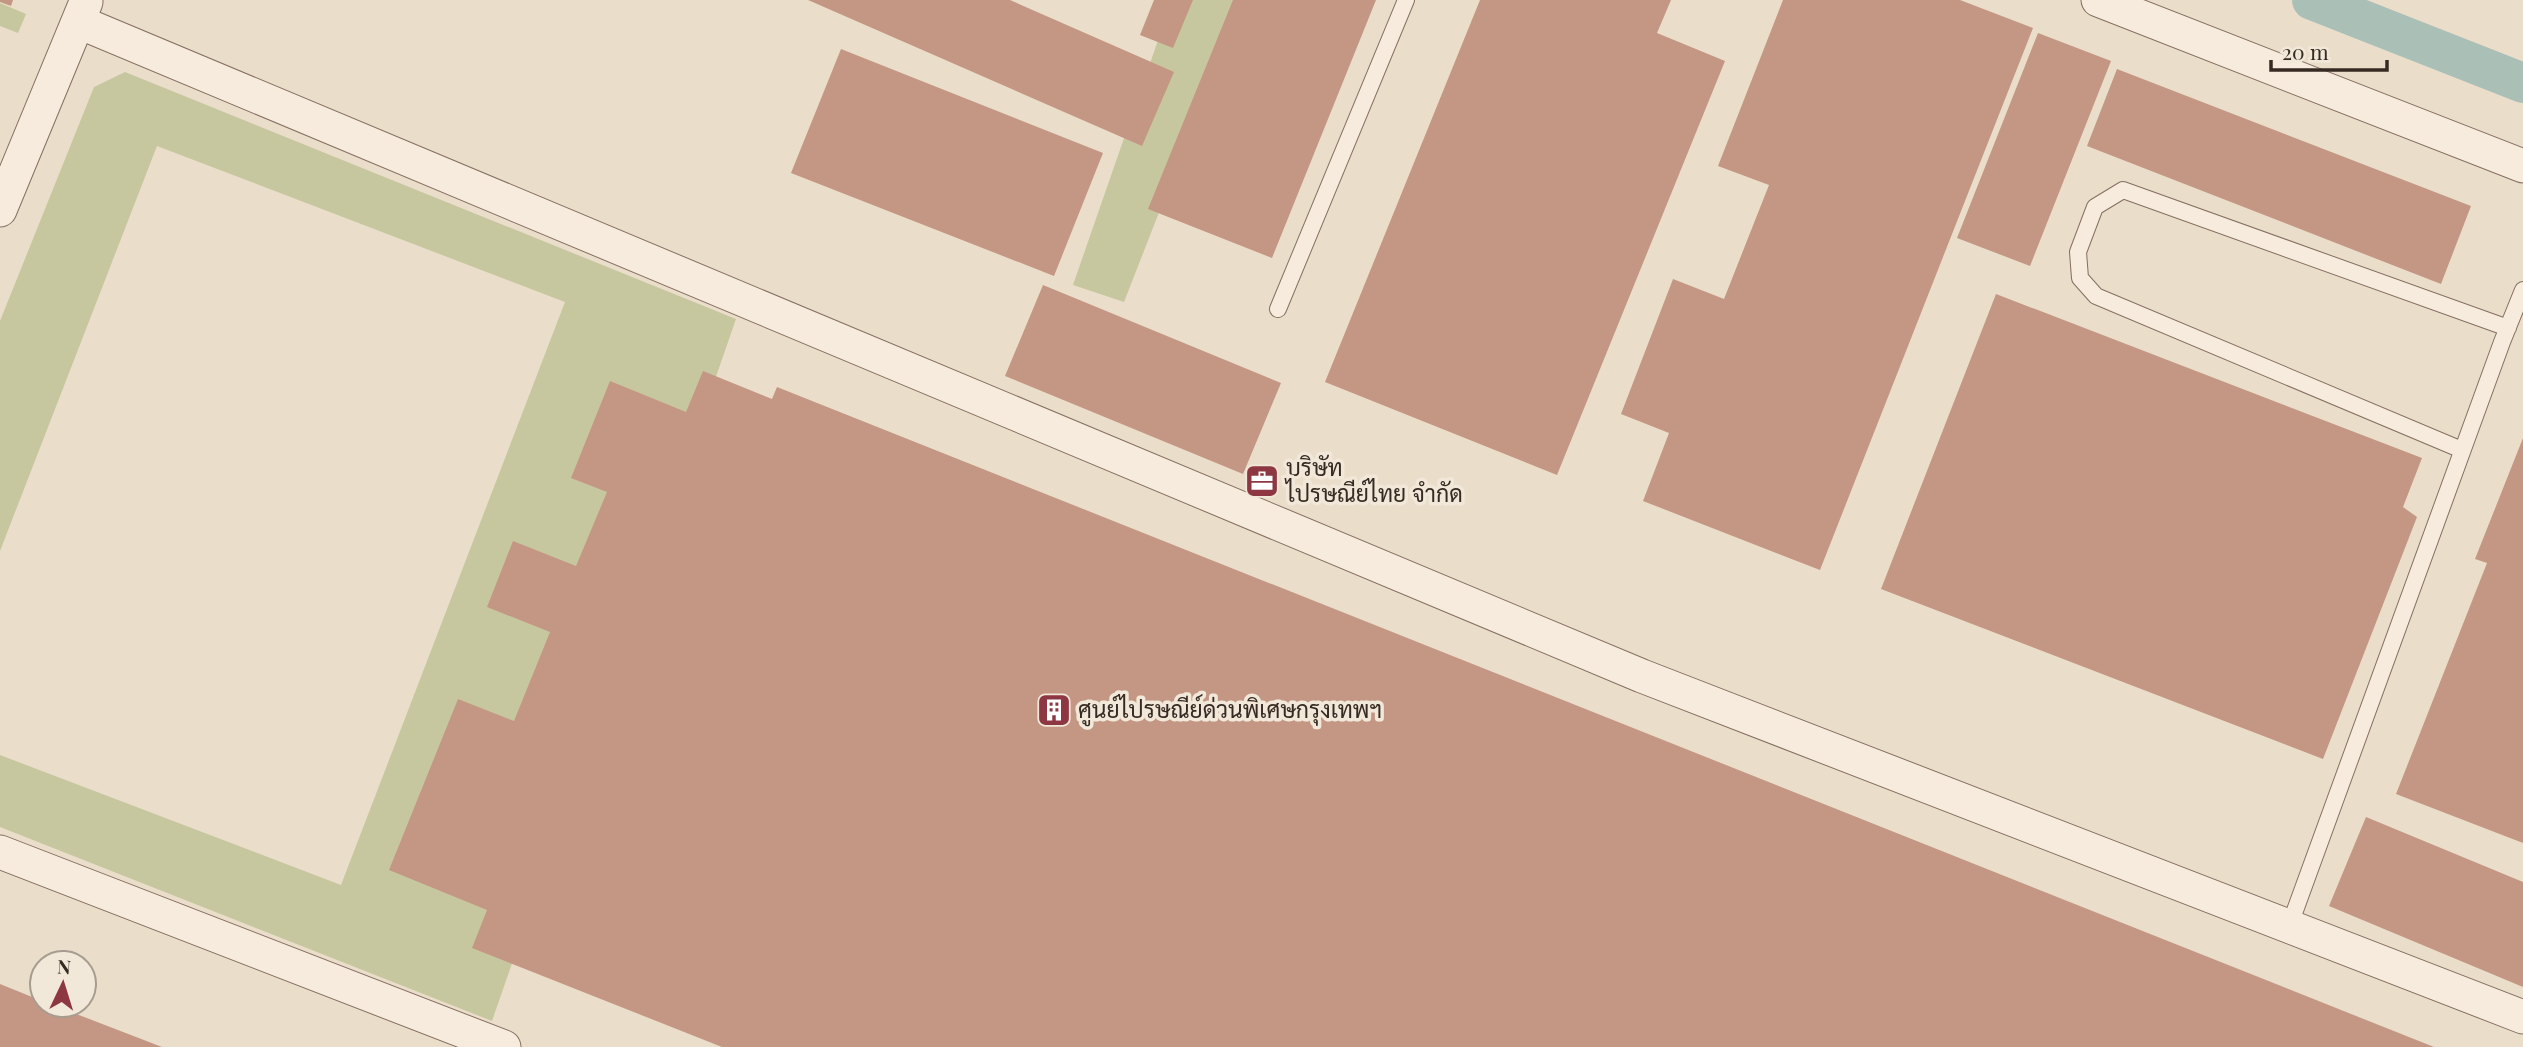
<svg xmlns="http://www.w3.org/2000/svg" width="2523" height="1047" font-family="'Playfair Display',Sarabun,serif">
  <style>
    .green { fill: #c7c79f }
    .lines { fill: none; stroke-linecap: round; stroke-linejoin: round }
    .canal { stroke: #aabfb6; stroke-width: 40 }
    .building { fill: #c49784 }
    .lane-casing { stroke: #856f60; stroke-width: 18 }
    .street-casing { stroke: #856f60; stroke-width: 35 }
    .lane { stroke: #f6ebdd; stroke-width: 16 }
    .street { stroke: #f6ebdd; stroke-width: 33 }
    .labels { text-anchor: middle; stroke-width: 7; stroke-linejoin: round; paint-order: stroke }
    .poi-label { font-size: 23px; fill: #372a22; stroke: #f2e8d9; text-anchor: start }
  </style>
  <rect width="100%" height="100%" fill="#eaddca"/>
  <path class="green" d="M1172,0H1242L1124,302L1073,285Z
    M0,3L26,14L18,33L0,26Z
    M125,72L736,319L492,1021L0,827V755L341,885L565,302L157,146L0,551V321L94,87Z"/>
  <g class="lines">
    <path class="canal" d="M2312,0L2523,83"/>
  </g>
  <path class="building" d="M0,0H13L11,6L0,2Z
    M808,0H1010L1174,72L1142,146Z
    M1154,0H1193L1173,48L1140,35Z
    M1233,0H1376L1272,258L1148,209Z
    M1480,0H1671L1657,33L1725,61L1557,475L1325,382Z
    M1783,0H1960L2033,28L1820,570L1643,501L1669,433L1621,414L1673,279L1724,299L1769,185L1718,166Z
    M2038,33L2111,61L2030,266L1957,238Z
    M841,49L1103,153L1054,276L791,173Z
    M2117,69L2471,206L2441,284L2087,146Z
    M1043,285L1281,383L1243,474L1005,376Z
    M1996,294L2422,458L2403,507L2417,517L2323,759L1881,589Z
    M703,371L772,399L777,387L2434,1047H722L472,948L487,910L389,870L458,699L514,721L550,632L487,607L513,541L576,566L607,492L571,478L610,381L686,412Z
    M2523,438V843L2396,794L2487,563L2475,559Z
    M2366,817L2523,882V987L2329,906Z
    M0,984L42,1001V1005H53L162,1047H0Z"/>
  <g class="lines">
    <g class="lane-casing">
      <path id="lane" d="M1278,309L1406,0
        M2462,450L2096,296L2080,278L2078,252L2095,207L2123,190L2508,328
        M2289,927L2502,342L2523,290"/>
    </g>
    <g class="street-casing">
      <path id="street" d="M2098,0L2523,166
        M79,22L1642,676L2523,1017
        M0,210L86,2
        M0,852L504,1047"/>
    </g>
    <use href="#lane" class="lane"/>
    <use href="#street" class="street"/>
  </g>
  <defs>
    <g id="office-square" transform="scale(1.75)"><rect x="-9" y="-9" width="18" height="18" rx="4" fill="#8d3742" stroke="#f2e8d9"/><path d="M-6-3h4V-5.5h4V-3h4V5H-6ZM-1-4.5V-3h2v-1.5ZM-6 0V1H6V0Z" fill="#fff"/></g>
    <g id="building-square" transform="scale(1.75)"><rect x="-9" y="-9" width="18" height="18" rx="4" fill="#8d3742" stroke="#f2e8d9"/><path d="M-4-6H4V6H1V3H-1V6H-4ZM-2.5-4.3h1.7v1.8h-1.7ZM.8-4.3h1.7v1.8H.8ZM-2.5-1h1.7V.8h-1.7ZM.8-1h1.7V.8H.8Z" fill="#fff"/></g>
  </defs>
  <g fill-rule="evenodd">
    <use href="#office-square" x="1262" y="481"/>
    <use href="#building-square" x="1054" y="710"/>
  </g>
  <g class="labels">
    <g class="poi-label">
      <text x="1286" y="476">บริษัท<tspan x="1286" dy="26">ไปรษณีย์ไทย จำกัด</tspan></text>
      <text x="1078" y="718">ศูนย์ไปรษณีย์ด่วนพิเศษกรุงเทพฯ</text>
    </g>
  </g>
  <g transform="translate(63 984) rotate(4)"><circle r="33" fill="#f2e8d9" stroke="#a79c90" stroke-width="2"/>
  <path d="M0-5L12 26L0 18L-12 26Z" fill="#8d3742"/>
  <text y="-10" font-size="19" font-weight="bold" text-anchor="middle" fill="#372a22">N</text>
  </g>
  <path d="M2271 60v10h116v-10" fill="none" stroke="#372a22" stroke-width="3.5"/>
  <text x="2282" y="60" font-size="21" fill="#372a22" stroke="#f2e8d9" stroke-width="5" paint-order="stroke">20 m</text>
</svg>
